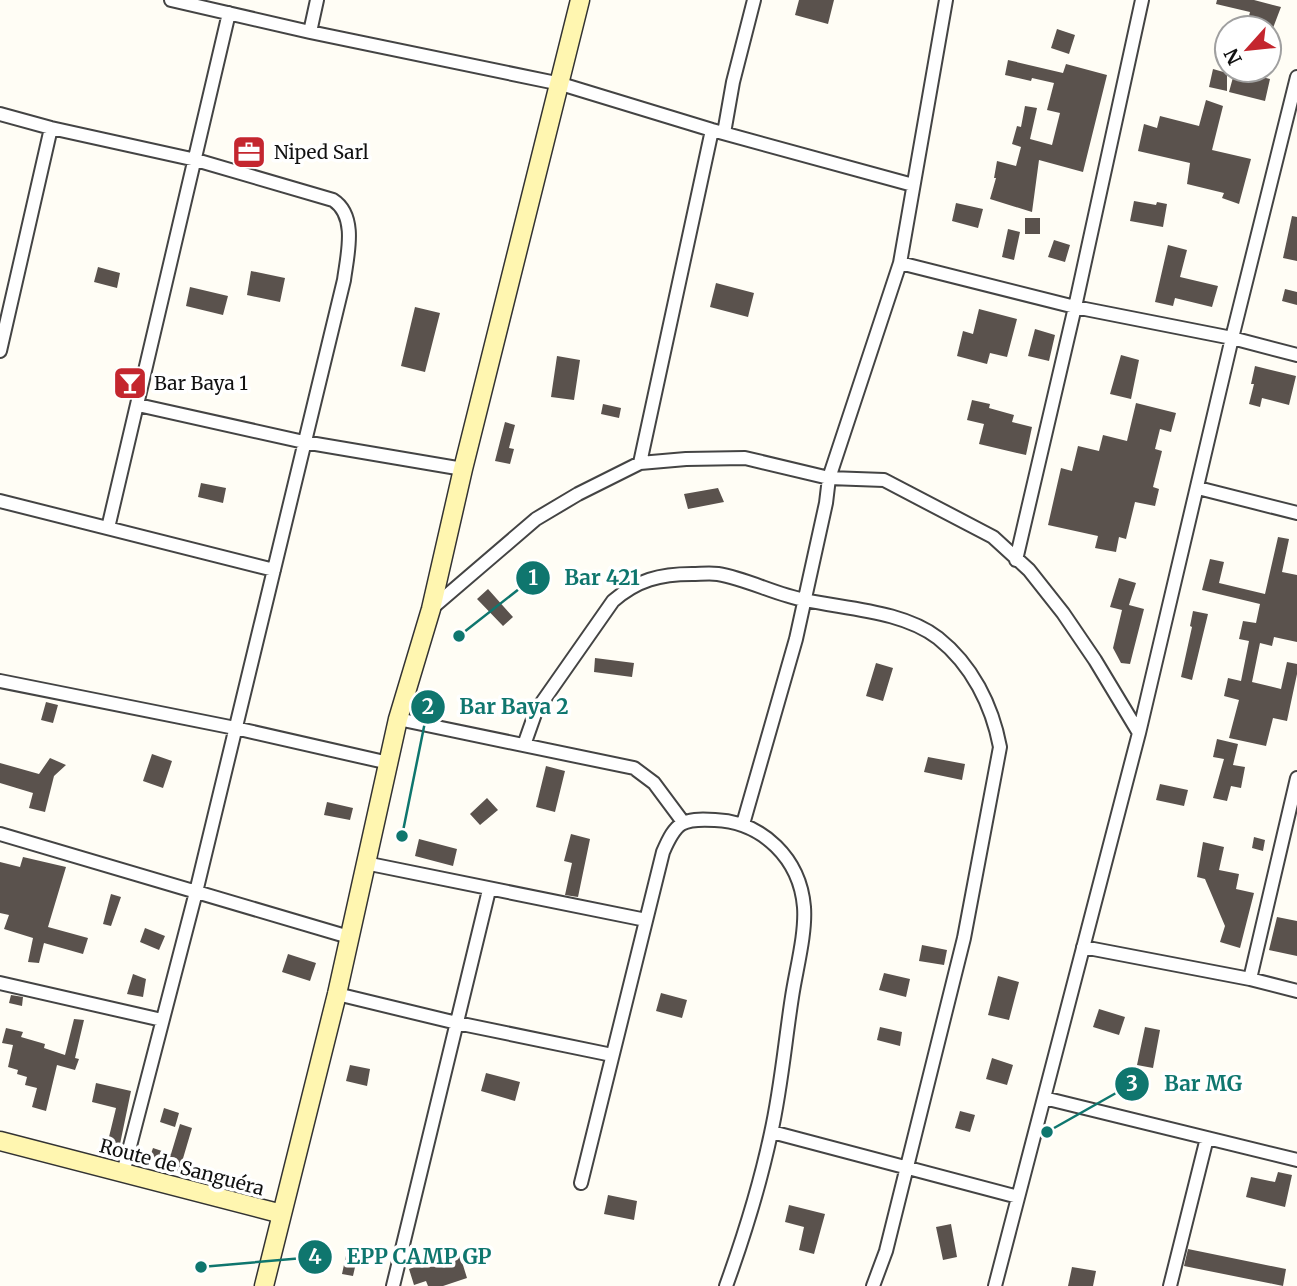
<svg xmlns="http://www.w3.org/2000/svg" width="1297" height="1286" font-family="Merriweather,serif">
  <style>
    .building { fill: #5a524d }
    .lines { fill: none; stroke-linecap: round; stroke-linejoin: round }
    .street-casing { stroke: #444; stroke-width: 16 }
    .secondary-casing { stroke: #333; stroke-width: 21 }
    .street { stroke: #fff; stroke-width: 12 }
    .secondary { stroke: #fff6b0; stroke-width: 18 }
    .labels { text-anchor: middle; stroke-width: 7; stroke-linejoin: round; paint-order: stroke }
    .poi-label { font-size: 19px; fill: #111; stroke: #fff; text-anchor: start }
    .street-label { font-size: 19px; fill: #111; stroke: #fff }
    .leader { fill: none; stroke: #0f766e; stroke-width: 2.5 }
    .callout-dot { fill: #0f766e; stroke: #fff; stroke-width: 2.5 }
    .mark-label { font-size: 21px; text-anchor: middle; font-weight: bold; fill: #fff }
    .callout-label { font-size: 21px; text-anchor: middle; font-weight: bold; fill: #0f766e; stroke: #fff; stroke-width: 7; stroke-linejoin: round; paint-order: stroke }
  </style>
  <rect width="100%" height="100%" fill="#fffdf5"/>
  <path class="building" d="M799,0H834L828,24L795,15Z
    M1217,0H1254L1281,7L1273,28H1246L1250,12L1216,4Z
    M1057,29L1075,35L1069,54L1051,48Z
    M1008,60L1063,73L1066,64L1107,75L1083,172L1039,160L1032,212L990,199L996,178H994L997,161L1016,166L1021,147L1012,144L1017,126L1021,127L1025,106L1037,108L1030,139L1052,145L1060,113L1047,110L1054,83L1032,78L1031,81L1005,75Z
    M1213,69L1227,73V91L1209,87Z
    M1235,70L1270,79L1265,101L1229,92Z
    M1206,100L1223,106L1212,150L1251,159L1239,204L1222,198L1224,193L1187,184L1190,163L1138,151L1144,124L1157,128L1160,116L1199,126Z
    M1134,201L1156,205L1157,202L1167,204L1163,227L1130,221Z
    M956,203L983,209L978,228L952,221Z
    M1292,216L1297,217V261L1283,258Z
    M1025,218H1040V234H1025Z
    M1008,229L1020,232L1014,260L1002,257Z
    M1054,240L1070,245L1065,262L1048,257Z
    M1168,245L1187,250L1180,277L1218,286L1212,307L1175,298L1173,306L1155,302Z
    M98,267L120,273L117,288L94,282Z
    M251,271L285,278L280,302L247,295Z
    M716,283L754,293L748,317L710,307Z
    M190,287L228,296L223,315L186,306Z
    M1285,289L1297,292V305L1282,301Z
    M415,307L440,313L425,372L401,366Z
    M979,309L1017,319L1007,357L990,353L987,364L957,356L963,331L973,334Z
    M1035,329L1055,335L1049,361L1028,356Z
    M1121,355L1139,360L1131,399L1110,394Z
    M557,356L580,360L574,400L551,397Z
    M1255,366L1296,376L1289,405L1262,398L1260,407L1249,404L1254,384H1251Z
    M972,400L990,404L989,408L1014,415L1012,422L1032,427L1026,455L979,444L984,424L967,420Z
    M1136,403L1176,413L1171,432L1160,429L1155,449L1162,451L1153,487L1159,489L1155,506L1135,502L1126,539L1119,537L1116,552L1095,548L1098,536L1048,525L1061,468L1072,471L1078,446L1099,451L1103,435L1127,441Z
    M603,404L621,408L619,418L601,414Z
    M505,422L515,425L509,448L514,449L510,464L495,461Z
    M201,483L226,488L223,503L198,497Z
    M718,488L724,502L688,509L684,494Z
    M1278,537L1289,539L1282,572L1297,575V642L1274,637L1272,646L1260,643L1252,682L1281,689L1287,662L1297,664V674L1287,721L1273,718L1266,746L1229,738L1239,700L1224,696L1228,678L1241,681L1249,641L1239,639L1243,621L1256,623L1260,604L1202,590L1210,559L1224,562L1219,583L1265,594Z
    M1119,578L1136,583L1129,605L1144,609L1130,664L1121,663L1113,648L1122,610L1110,607Z
    M488,589L513,617L503,626L477,599Z
    M1193,611L1208,614L1192,680L1181,677L1192,627L1190,626Z
    M595,658L634,663L632,677L594,672Z
    M876,663L893,668L883,701L866,696Z
    M46,702L58,705L53,723L41,720Z
    M1217,739L1238,744L1233,765L1245,767L1241,788L1231,786L1227,801L1213,798L1224,759L1213,757Z
    M152,754L172,761L163,788L143,781Z
    M928,757L965,764L962,780L924,772Z
    M50,758L66,765L54,776L45,812L29,808L33,793L0,783V763L39,774Z
    M546,766L565,771L555,812L536,807Z
    M1160,784L1188,790L1184,806L1156,800Z
    M487,798L498,810L480,825L470,814Z
    M327,802L353,808L350,820L324,815Z
    M571,834L590,839L578,897L565,895L572,863L564,861Z
    M1254,837L1265,840L1263,851L1252,848Z
    M419,839L457,849L453,866L415,856Z
    M1203,842L1224,847L1219,870L1239,874L1236,889L1254,893L1240,948L1220,942L1225,926L1205,879L1197,877Z
    M23,857L66,867L48,927L88,938L83,954L44,943L39,963L28,962L33,938L4,929L9,915L0,913V862L20,867Z
    M111,894L121,897L111,926L103,924Z
    M1277,917L1297,921V956L1269,950Z
    M145,928L165,936L159,950L140,942Z
    M922,945L947,950L944,965L919,961Z
    M288,954L316,963L310,981L282,972Z
    M884,973L910,979L906,997L879,990Z
    M133,974L146,979L143,997L127,994Z
    M998,976L1019,982L1009,1020L988,1015Z
    M661,993L687,1000L682,1018L656,1011Z
    M11,995L23,997L22,1006L9,1003Z
    M1099,1009L1125,1017L1119,1035L1093,1027Z
    M74,1019L84,1020L75,1058L79,1059L75,1070L57,1065L46,1111L32,1107L37,1088L25,1085L27,1077L17,1074L18,1070L8,1067L13,1045L2,1043L6,1028L23,1032L21,1037L45,1044L44,1048L65,1055Z
    M880,1027L902,1032L900,1046L877,1040Z
    M1145,1027L1160,1030L1153,1068L1137,1065Z
    M992,1058L1013,1065L1007,1085L986,1079Z
    M350,1065L370,1069L367,1086L346,1081Z
    M486,1073L520,1082L515,1101L481,1091Z
    M96,1083L131,1091L120,1144L108,1141L116,1108L92,1102Z
    M164,1108L179,1113L175,1127L160,1122Z
    M960,1111L975,1115L970,1132L955,1128Z
    M180,1124L192,1128L179,1172L148,1162L153,1148L171,1154Z
    M1278,1172L1292,1175L1285,1207L1246,1197L1251,1177L1275,1182Z
    M608,1195L637,1201L634,1220L604,1214Z
    M789,1205L825,1214L814,1254L799,1250L804,1227L785,1222Z
    M951,1224L957,1257L943,1260L936,1227Z
    M1188,1249L1286,1269L1283,1286L1184,1266Z
    M347,1251L358,1254L353,1276L342,1274Z
    M459,1252L467,1278L443,1286H428L426,1281L414,1285L409,1269Z
    M1072,1267L1096,1271L1093,1286H1068Z"/>
  <g class="lines">
    <g class="street-casing">
      <path id="street" d="M171,0L310,32L561,84L712,130L913,185
        M310,32L317,0
        M0,114L51,128L196,160L333,200C358,216 347,256 344,280L196,892L123,1173
        M724,133L733,82L754,0
        M900,263L1075,307L1232,338L1297,355
        M0,351L51,128
        M138,405L304,442L463,469
        M640,463L712,130
        M1198,488L1297,513
        M0,501L274,570
        M108,528L229,13
        M1016,560L1075,307L1142,0
        M431,609L536,519L578,494L640,463L686,459L745,458L829,478L884,480L993,537L1029,570L1063,613L1095,660L1139,733L995,1286
        M0,681L235,728L389,763
        M398,719L634,768L654,783L683,822
        M1139,733L1232,338L1297,77
        M524,745L536,711L613,601C637,580 660,574 692,574C700,574 710,573 718,574C748,579 776,595 805,600C847,609 903,611 938,638C972,665 992,705 1000,747L964,938L886,1251L873,1286
        M743,824L796,639L826,503L829,478L900,263L946,0
        M0,834L349,937
        M365,863L646,920
        M1083,947L1250,979L1297,991
        M1250,979L1297,778
        M0,983L162,1020
        M337,994L457,1023L612,1055
        M1044,1098L1297,1160
        M772,1132L1018,1197
        M581,1183L663,852C676,822 682,818 715,820C763,822 800,859 804,907C806,934 796,970 792,997C785,1042 781,1089 771,1133C760,1185 744,1236 726,1286
        M393,1286L489,890
        M1170,1286L1207,1138"/>
    </g>
    <g class="secondary-casing">
      <path id="secondary" d="M0,1141L282,1214
        M264,1286L337,994L398,719L431,609L463,469L580,0"/>
    </g>
    <use href="#street" class="street"/>
    <use href="#secondary" class="secondary"/>
  </g>
  <defs>
    <g id="office-square" transform="scale(1.75)"><rect x="-9" y="-9" width="18" height="18" rx="4" fill="#c4262e" stroke="#fff"/><path d="M-6-3h4V-5.5h4V-3h4V5H-6ZM-1-4.5V-3h2v-1.5ZM-6 0V1H6V0Z" fill="#fff"/></g>
    <g id="bar-square" transform="scale(1.75)"><rect x="-9" y="-9" width="18" height="18" rx="4" fill="#c4262e" stroke="#fff"/><path d="M-6-5H6L.8 .8V4.5H3.5V6h-7V4.5H-.8V.8Z" fill="#fff"/></g>
  </defs>
  <g fill-rule="evenodd">
    <use href="#office-square" x="249" y="152"/>
    <use href="#bar-square" x="130" y="383"/>
  </g>
  <g class="labels">
    <g class="poi-label">
      <text x="274" y="159">Niped Sarl</text>
      <text x="154" y="390">Bar Baya 1</text>
    </g>
    <g class="street-label">
      <text transform="translate(182 1167) rotate(15)" y="7">Route de Sanguéra</text>
    </g>
  </g>
  <path class="leader" d="M459 636L533 578M402 836L428 707M1047 1132L1132 1084M201 1267L315 1257"/>
  <g class="callout-dot">
    <circle cx="459" cy="636" r="7"/>
    <circle cx="402" cy="836" r="7"/>
    <circle cx="1047" cy="1132" r="7"/>
    <circle cx="201" cy="1267" r="7"/>
    <circle cx="533" cy="578" r="18"/>
    <circle cx="428" cy="707" r="18"/>
    <circle cx="1132" cy="1084" r="18"/>
    <circle cx="315" cy="1257" r="18"/>
  </g>
  <g class="mark-label">
    <text x="533" y="585">1</text>
    <text x="428" y="714">2</text>
    <text x="1132" y="1091">3</text>
    <text x="315" y="1264">4</text>
  </g>
  <g class="callout-label">
    <text x="602" y="585">Bar 421</text>
    <text x="514" y="714">Bar Baya 2</text>
    <text x="1203" y="1091">Bar MG</text>
    <text x="419" y="1264">EPP CAMP GP</text>
  </g>
  <g transform="translate(1248 49) rotate(243)"><circle r="33" fill="#ffffff" stroke="#a0a0a0" stroke-width="2"/>
  <path d="M0-5L12 26L0 18L-12 26Z" fill="#c4262e"/>
  <text y="-10" font-size="19" font-weight="bold" text-anchor="middle" fill="#111111">N</text>
  </g>
</svg>
